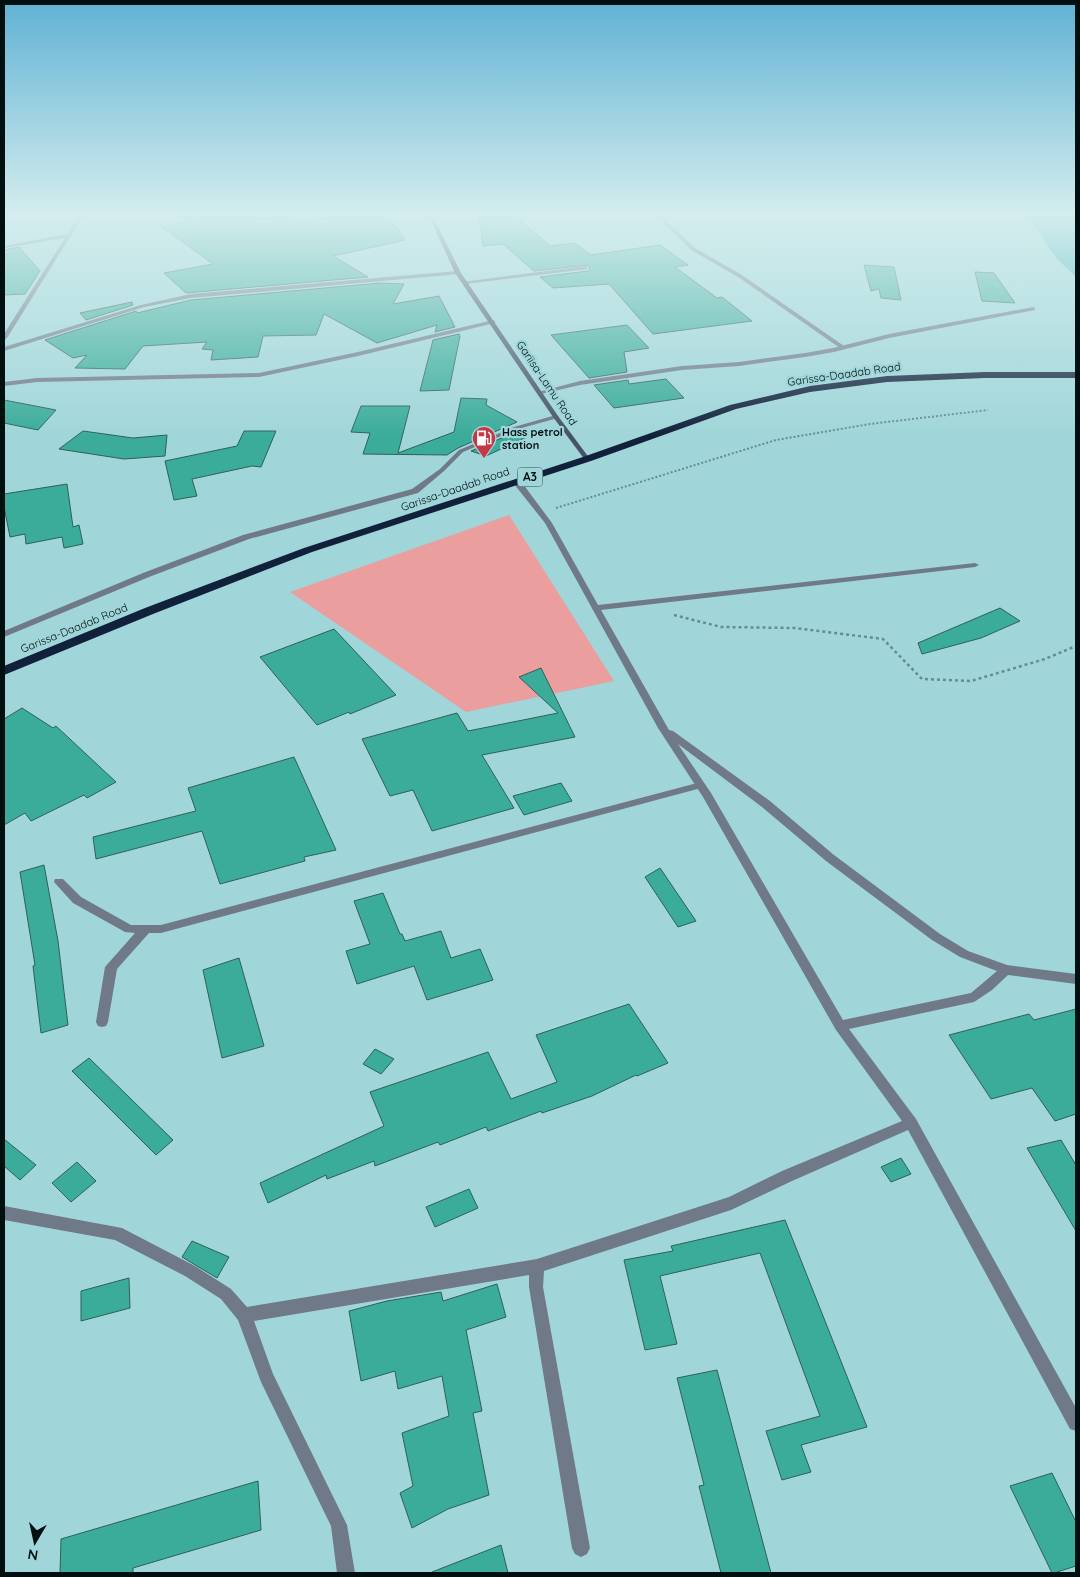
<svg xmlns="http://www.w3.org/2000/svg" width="1080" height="1577" font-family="Quicksand,sans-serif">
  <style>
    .green { fill: #ea9e9d }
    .water { fill: #34afb5 }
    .building { fill: #3bac9a; stroke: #2f6057 }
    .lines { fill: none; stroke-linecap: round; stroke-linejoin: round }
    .path-far1 { stroke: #658d8f; stroke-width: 2; stroke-dasharray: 2 2; stroke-linecap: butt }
    .path { stroke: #658d8f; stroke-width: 2.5; stroke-dasharray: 3 3; stroke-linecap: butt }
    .lane { fill: #707988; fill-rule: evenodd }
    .street { fill: #707988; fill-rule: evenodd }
    .secondary { fill: #465267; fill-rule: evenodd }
    .highway { fill: #11213b; fill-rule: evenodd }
    .labels { text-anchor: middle; stroke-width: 4.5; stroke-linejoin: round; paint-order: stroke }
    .far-street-label { font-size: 11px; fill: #000f10; stroke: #a0d6d9 }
    .far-poi-label { font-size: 11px; font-weight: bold; fill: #000f10; stroke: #a0d6d9; text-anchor: start }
    .shield { fill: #a0d6d9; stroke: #304b4c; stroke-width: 1 }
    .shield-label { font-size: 12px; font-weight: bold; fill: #000f10 }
  </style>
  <rect width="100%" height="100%" fill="#a0d6d9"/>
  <path class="green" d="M509,515L614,681L466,712L290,592Z"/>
  <path class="water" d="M1028,216H1076V277L1056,258Z"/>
  <path class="building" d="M204,216H254L258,219L290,216L298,222L337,216H381L397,228L405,240L333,256L368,277L186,293L164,273L213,264L162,227L187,222L183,220Z
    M479,216H515L550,246L575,243L591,255L660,245L688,265L675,267L717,298L722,297L752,321L653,334L609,284L553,288L540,277L588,271L590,269L588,265L534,271L503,244L483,246Z
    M19,247L40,271L25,294L4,295V250Z
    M864,265L894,267L901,300L881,298L879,289L871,291Z
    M975,272L994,273L1015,303L982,301Z
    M380,283L404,284L393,304L439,296L455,327L435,332L437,325L377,343L324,314L316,335L263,336L258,357L211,360L213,350L202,349L207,342L143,346L125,369L75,368L87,355L73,358L45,340L136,311L137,313L191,300Z
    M132,302L133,305L86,320L80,313Z
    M627,325L649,348L624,352L627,372L589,378L551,335Z
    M459,334L460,336L449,390L420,391L433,340Z
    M666,379L684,398L614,408L594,385L628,380L629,384Z
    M461,398L487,399L486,405L517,422L458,448L447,455L363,454L370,433L351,432L361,406H410L398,453L454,432Z
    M4,400L56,410L38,430L4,423Z
    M83,431L133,438L167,435L165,456L124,459L59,449Z
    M244,431H276L261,467L252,466L192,479L197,496L174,500L165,461L237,446Z
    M516,432L527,437L486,456L471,451Z
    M67,484L73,527L79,525L83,544L64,548L62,537L26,544L25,534L10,537L4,507V494Z
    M1000,608L1020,621L981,638L922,654L918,643Z
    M334,629L396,695L350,714L349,712L317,725L260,657Z
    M541,668L575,737L482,755L514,808L432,831L413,790L390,796L362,739L457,713L468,731L558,713L519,677Z
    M22,708L53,728L56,726L116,782L87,798L84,795L31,821L25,813L4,825V719Z
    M294,757L336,850L304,857L305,861L220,884L202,831L96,859L93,837L196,811L188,788Z
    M561,783L572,801L524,815L513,796Z
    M44,865L58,941L68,1025L41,1033L33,966L35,965L20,872Z
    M660,868L696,921L678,927L645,877Z
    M383,893L400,934H402L405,941L441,931L451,958L480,949L493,980L427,1000L414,966L357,984L346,951L370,944L354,901Z
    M239,958L264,1046L222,1058L203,970Z
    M629,1004L668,1063L637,1076L636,1075L592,1096L542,1113L541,1111L488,1131L486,1127L440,1145L438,1142L375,1166L374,1161L327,1179L326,1175L268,1203L260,1183L384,1126L370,1092L488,1052L511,1099L557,1082L536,1035Z
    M1076,1009V1114L1055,1121L1032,1088L991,1099L949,1035L1029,1014L1034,1020Z
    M375,1049L394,1059L381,1074L363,1064Z
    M89,1058L173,1140L156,1155L72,1071Z
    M4,1139L36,1165L20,1180L4,1166Z
    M1061,1140L1076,1165V1231L1027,1148Z
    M901,1158L911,1174L891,1182L881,1167Z
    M77,1162L96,1181L71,1202L52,1183Z
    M469,1189L478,1208L435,1227L426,1207Z
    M785,1220L867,1427L801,1445L811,1472L782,1480L766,1431L820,1416L760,1253L660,1276L677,1344L645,1350L624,1260L673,1251L671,1246Z
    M192,1241L229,1257L217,1278L182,1257Z
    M129,1278L130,1308L81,1321V1291Z
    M497,1284L506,1317L466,1330L482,1411L473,1413L489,1495L448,1509L412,1528L400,1493L413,1486L402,1433L449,1416L442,1376L398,1389L395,1371L361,1381L349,1311L387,1301L441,1292L443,1301Z
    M717,1370L771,1573H721L699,1486L704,1485L677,1378Z
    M1052,1473L1076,1522V1566L1054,1573H1052L1010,1486Z
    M258,1481L261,1530L133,1568V1573H60L61,1539Z
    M501,1545L508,1573H432V1572Z"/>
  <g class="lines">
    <path class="path-far1" d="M556,508L776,440L870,424L988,410"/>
    <path class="path" d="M674,615L721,627L795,628L883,639L922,679L971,681L1045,659L1076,646"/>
    <path class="lane" d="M1033,307L1035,308V310L889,338L834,352L805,357L739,366L682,370L580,385L541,394L538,392L580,381L682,366L739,362L805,353L833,348L889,334Z
      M701,782L706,785L705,787L161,933H149L117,969L108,1022L106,1026L102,1027L98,1026L96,1022L105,967L135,933L125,932L73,903L54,882L55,879H63L81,897L131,925H161Z"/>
    <path class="street" d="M79,216H83L72,234L73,235L70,237L7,338L4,340V334L65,238L4,248V246L67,234Z
      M656,216H661L695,248L742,275L844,346V348H840L738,277L691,250Z
      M586,266L588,269L465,284L462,282Z
      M458,271L460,274L191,298L144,307L4,351V347L141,305L191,294Z
      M493,320L495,321V323L358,356L259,377L37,382L4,386V382L37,378L259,373L358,352Z
      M556,415L559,417L558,418L518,429L463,452L444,471L418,493L249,539L149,577L4,637V631L143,573L243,535L412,489L440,469L459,450L514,427Z
      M514,480H520L552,523L598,605L975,563L979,565L975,567L601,610L669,730L673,731L770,801L834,855L940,934L968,951L1007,965L1076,974V984L1008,975L992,990L974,1002L849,1029L916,1119L1076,1408V1431L1070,1429L908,1130L792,1181L731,1210L544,1271L543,1287L590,1548L587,1554L581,1557L575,1554L572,1548L529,1287V1275L254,1321L273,1374L347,1525L355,1573H337L331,1526L261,1382L238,1320L221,1299L185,1276L115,1240L4,1220V1206L122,1228L195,1266L231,1289L247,1307L537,1259L729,1197L782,1171L902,1121L836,1030L703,797L658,728L545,523L514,484ZM678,744L762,807L826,861L932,940L960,957L997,971L971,993L843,1020L711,793Z"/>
    <path class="secondary" d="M429,216H433L461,273L558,416L590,459L589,460H585L553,417L455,273Z"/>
    <path class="highway" d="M985,372H1076V378H985L887,382L810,392L736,409L591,461L312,552L153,614L4,675V666L145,608L304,548L583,457L730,405L810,386L887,376Z"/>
  </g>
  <linearGradient id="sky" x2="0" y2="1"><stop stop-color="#60b2d4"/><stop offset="0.49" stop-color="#d4edee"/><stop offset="1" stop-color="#d4edee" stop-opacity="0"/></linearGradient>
  <rect width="1080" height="437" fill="url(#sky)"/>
  <defs>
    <g id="fuel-pin" transform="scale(1.25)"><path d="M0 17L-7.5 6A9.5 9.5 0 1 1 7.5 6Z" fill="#c73745" stroke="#a0d6d9"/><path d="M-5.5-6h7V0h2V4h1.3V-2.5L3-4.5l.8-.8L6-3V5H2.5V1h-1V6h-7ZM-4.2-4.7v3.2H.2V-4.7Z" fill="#fff"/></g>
  </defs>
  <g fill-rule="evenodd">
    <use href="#fuel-pin" x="484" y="438"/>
  </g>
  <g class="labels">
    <g class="far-street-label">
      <text transform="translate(844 374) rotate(-8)" y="4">Garissa-Daadab Road</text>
      <text transform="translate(547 383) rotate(56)" y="4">Gariisa-Lamu Road</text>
      <text transform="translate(455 489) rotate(-19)" y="4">Garissa-Daadab Road</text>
      <text transform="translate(74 628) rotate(-22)" y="4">Garissa-Daadab Road</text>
    </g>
    <g class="far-poi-label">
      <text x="502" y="436">Hass petrol<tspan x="502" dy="13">station</tspan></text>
    </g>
    <rect class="shield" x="517.5" y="467.5" width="25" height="19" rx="4"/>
    <g class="shield-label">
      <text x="530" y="481">A3</text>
    </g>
  </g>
  <rect width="1080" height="1577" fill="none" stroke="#000f10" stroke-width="10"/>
  <g transform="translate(35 1542) rotate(189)" stroke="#a0d6d9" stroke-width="4" paint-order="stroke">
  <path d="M0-4L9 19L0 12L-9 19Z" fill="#000f10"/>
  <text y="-8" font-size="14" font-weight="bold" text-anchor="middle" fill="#000f10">N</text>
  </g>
</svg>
